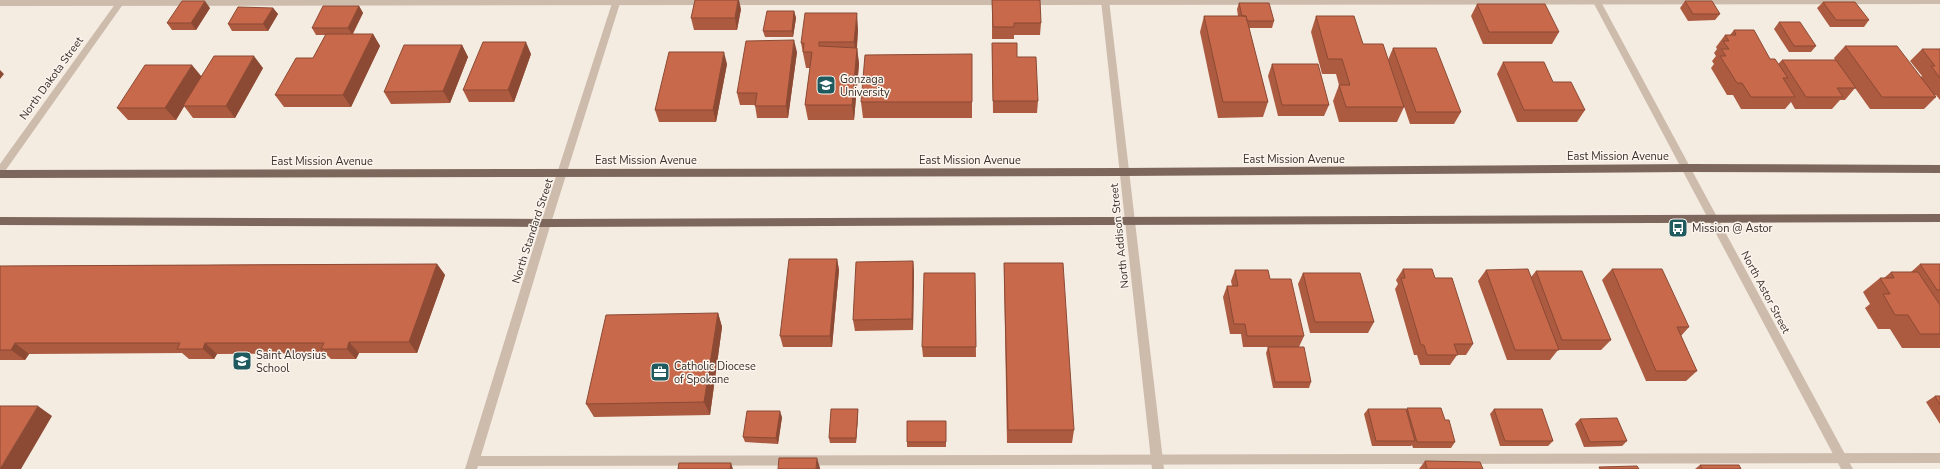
<svg xmlns="http://www.w3.org/2000/svg" width="1940" height="469" font-family="'Nunito Sans',sans-serif">
  <style>
    .lines { fill: none; stroke-linecap: round; stroke-linejoin: round }
    .service { fill: #cdbbac; fill-rule: evenodd }
    .minor { fill: #cdbbac; fill-rule: evenodd }
    .primary { fill: #7d675c; fill-rule: evenodd }
    .wall { fill: #ac5a40 }
    .shaded-wall { fill: #8c4a34 }
    .building { fill: #c8694b; stroke: #8c4a34 }
    .labels { text-anchor: middle; stroke-width: 3; stroke-linejoin: round; paint-order: stroke }
    .street-label { font-size: 11px; fill: #3b302b; stroke: #fbf5ee }
    .poi-label { font-size: 11px; fill: #3b302b; stroke: #fbf5ee; text-anchor: start }
  </style>
  <rect width="100%" height="100%" fill="#f4ebe1"/>
  <g class="lines">
    <path class="service" d="M0,0H711L712,2L708,5L0,6Z
      M723,0H1007L1008,2L1004,5H726L722,2Z
      M1025,0H1940V4L1028,5L1025,4Z
      M1940,453V463L474,466L470,465L468,461L470,457L474,456Z"/>
    <path class="minor" d="M118,0H126L3,174L0,175V164Z
      M613,0H621L551,223L477,469H465L541,223Z
      M1101,0H1109L1164,469H1152Z
      M1592,0H1600L1853,469H1841Z"/>
    <path class="primary" d="M1688,164L1940,165V173L1688,172L1124,176L0,178V170L1124,168Z
      M1940,214V222L546,227L0,225V217L546,219Z"/>
  </g>
  <path class="wall" d="M992,0L1041,23L1040,35H1014V39H992Z
    M1685,1L1720,14L1715,20L1688,21L1680,8Z
    M1823,2L1869,20L1864,27H1830L1817,8Z
    M1239,3L1274,21L1272,28H1249L1268,102L1263,117L1218,118L1200,32L1204,16H1238L1237,9Z
    M1477,4L1559,32L1552,44H1483L1471,16Z
    M359,6L363,13L353,34H373L380,46L351,107H284L275,95L313,58L326,35H316L312,28Z
    M210,8L196,30H172L167,23Z
    M273,8L278,14L268,31H232L228,24Z
    M741,9L737,30H694L691,18Z
    M794,11L796,18L793,37H765L763,31Z
    M1316,16L1388,60L1393,48L1461,112L1454,124H1410L1389,63L1404,107L1397,122H1339L1333,101L1339,85L1336,74H1322L1311,32Z
    M1779,22L1816,46L1811,52H1789L1774,29Z
    M858,29L857,48L859,64L854,120H808L805,105L810,68H806L801,43Z
    M1734,30L1770,59L1778,64L1782,60H1835L1834,58L1845,46L1921,77L1922,76L1910,61L1922,49H1940V100L1936,95H1935L1936,97L1924,109H1870L1855,88L1845,100H1840L1832,109H1795L1791,102L1785,109H1741L1733,95H1727L1711,68L1714,64L1712,61L1716,56L1714,53L1717,49L1716,47L1725,35H1730Z
    M992,43L1017,57L1038,101L1037,113H993Z
    M462,45L468,57L450,103L391,104L384,92Z
    M797,52L788,118H757L755,105H740L737,93Z
    M531,54L514,102H469L463,90Z
    M972,54V118H863L861,102Z
    M1503,62L1553,82L1585,110L1577,122H1517L1497,74Z
    M727,64L716,122H659L655,110Z
    M1272,64L1329,105L1324,116H1278L1268,76Z
    M263,68L235,118H193L184,106L176,120H128L117,108L201,76Z
    M837,259L839,270L832,347H783L780,336Z
    M913,261L914,272L913,330L855,331L853,320Z
    M1004,263L1074,430L1072,443H1007L1004,277Z
    M437,264L445,275L417,353H359L356,359H331L325,353L217,354L214,359H189L182,353L29,354L25,360H0V266Z
    M1920,264H1940V348H1902L1890,329H1878L1865,308L1870,304L1863,292L1880,278H1884L1891,272H1911Z
    M1403,269L1435,278L1473,344L1466,355H1457L1450,365H1420L1417,355H1414L1395,289L1398,284L1396,280Z
    M1612,269L1689,327L1681,336L1697,371L1686,381H1646L1602,280Z
    M1235,270L1270,279L1304,336L1299,347H1243L1241,334H1230L1223,297L1227,286H1232L1231,281Z
    M1486,270L1531,277L1536,271L1611,340L1601,350H1558L1550,360H1507L1478,281Z
    M975,273L976,357H923L922,347Z
    M1303,273L1374,322L1368,333H1310L1298,284Z
    M718,313L722,327L710,415L594,417L586,404Z
    M1268,347L1311,382L1309,388H1273L1266,353Z
    M1935,396H1940V424L1926,402Z
    M1407,408L1445,420L1455,442L1451,448H1413L1412,445L1411,446H1372L1364,414L1368,409L1406,410Z
    M858,409V415L856,443H830L829,438Z
    M1494,409L1553,441L1548,446H1500L1490,414Z
    M782,417L778,444L745,442L743,437Z
    M1580,419L1627,441L1622,446L1584,447L1575,424Z
    M946,427V447H907V442Z
    M1425,461L1483,469H1419Z
    M1700,465L1741,469H1695Z"/>
  <path class="shaded-wall" d="M738,0H739L741,9L737,30L735,18Z
    M205,1L210,8L196,30L191,23Z
    M359,6L363,13L352,34L348,28Z
    M273,8L278,14L268,31L263,24Z
    M794,11L796,18L793,37L792,31Z
    M857,13L858,29L856,58L854,42Z
    M373,34L380,46L351,107L343,95Z
    M794,40L797,52L788,118L786,106Z
    M526,42L531,54L514,102L508,90Z
    M462,45L468,57L450,103L443,91Z
    M857,48L859,64L854,120L852,105Z
    M724,52L727,64L716,122L713,110Z
    M254,56L263,68L235,118L226,106Z
    M192,65L202,77L176,120L165,108Z
    M0,70L4,74L0,79Z
    M837,259L839,270L832,347L830,336Z
    M913,261L914,272L913,330L912,319Z
    M437,264L445,275L417,353L409,342Z
    M718,313L722,327L710,415L704,402Z
    M349,342L359,353L356,359L347,349Z
    M15,343L29,354L25,360L11,350Z
    M205,343L217,354L214,359L203,349Z
    M38,406L52,416L21,469H0Z
    M858,409V415L856,443V438Z
    M780,411L782,417L778,444L776,438Z
    M817,458L820,468V469H816Z
    M731,463L733,469H730Z"/>
  <path class="building" d="M695,0H738L735,18H691Z
    M992,0H1040L1041,23H1014V27H993Z
    M182,1H205L191,23H167Z
    M1685,1H1712L1720,14H1693Z
    M1823,2H1855L1869,20H1836Z
    M1239,3H1269L1274,21H1247L1246,16H1242Z
    M1477,4H1545L1559,32H1489Z
    M323,6H359L348,28H312Z
    M238,7L273,8L263,24H228Z
    M767,11H794L792,31H763Z
    M805,13H857L854,42H819V46L857,48L852,105H805L812,52H803L804,43H801Z
    M1204,16H1246L1268,102H1223Z
    M1316,16H1354L1363,44H1383L1404,107H1346L1339,85H1350L1342,59H1328Z
    M1779,22H1800L1816,46H1794Z
    M1734,30H1754L1770,59H1775L1788,78H1783L1795,97H1751L1742,83H1737L1720,56H1726L1721,49H1729L1723,41H1729L1725,35H1736Z
    M326,34H373L343,95H275L296,58H313Z
    M794,40L786,106H755L757,93H737L746,41Z
    M483,42H526L508,90H463Z
    M992,43H1017V57H1036L1038,101H993Z
    M404,45H462L443,91L384,92Z
    M1845,46H1897L1936,97H1882Z
    M1393,48H1436L1461,112H1416Z
    M1922,49H1940V78L1931,66H1935Z
    M669,52H724L713,110H655Z
    M972,54V102H861L865,55Z
    M214,56H254L226,106H183Z
    M1782,60H1836L1856,88H1837L1843,97H1806Z
    M1503,62H1544L1553,82H1571L1585,110H1524Z
    M1272,64H1318L1329,105H1282Z
    M145,65H192L165,108H117Z
    M789,259H837L830,336H780Z
    M913,261L912,319L853,320L856,262Z
    M1004,263H1063L1074,430H1008Z
    M437,264L409,342H349L347,349H321L324,343H205L203,349H177L180,343H15L11,350H0V266Z
    M1920,264H1940V290H1937Z
    M1403,269H1432L1435,278H1452L1473,344H1454L1458,355H1427L1424,345H1421L1401,278H1405Z
    M1528,269L1559,350H1515L1486,270Z
    M1612,269H1662L1689,327H1677L1697,371H1656Z
    M1235,270H1268L1270,279H1291L1304,336H1247L1245,324H1234L1227,286H1238Z
    M1536,271H1582L1611,340H1562Z
    M1891,272H1918L1940,305V334H1920L1908,315H1895L1883,294H1890L1880,278H1894Z
    M924,273H975L976,347H922Z
    M1303,273H1360L1374,322H1315Z
    M718,313L704,402L586,404L606,315Z
    M1268,347H1304L1311,382H1275Z
    M1935,396H1940V405Z
    M0,406H38L0,469Z
    M1407,408H1441L1445,420H1449L1455,442H1417Z
    M831,409H858L856,438H829Z
    M1368,409H1406L1415,441H1376Z
    M1494,409H1542L1553,441H1505Z
    M747,411H780L776,438L743,437Z
    M1617,418L1627,441L1590,442L1580,419Z
    M907,421H946V442H907Z
    M779,458H817L816,469H778Z
    M1425,461L1480,462L1483,469H1427Z
    M679,463H731L730,469H678Z
    M1700,465H1739L1741,469H1702Z
    M1637,466L1639,469H1600L1599,467Z"/>
  <defs>
    <g id="university-square" transform="scale(1)"><rect x="-9" y="-9" width="18" height="18" rx="4" fill="#1f5a5e" stroke="#fbf5ee"/><path d="M0-5L7-2L0 1L-7-2ZM-4 1L0 2.5L4 1V4Q0 6-4 4Z" fill="#fff"/></g>
    <g id="bus-square" transform="scale(1)"><rect x="-9" y="-9" width="18" height="18" rx="4" fill="#1f5a5e" stroke="#fbf5ee"/><path d="M-5-6H5V4H4V6H2V4H-2V6H-4V4H-5ZM-3.5-4V0h7V-4ZM-3.5 1.2v1.5H-2V1.2ZM2 1.2v1.5H3.5V1.2Z" fill="#fff"/></g>
    <g id="school-square" transform="scale(1)"><rect x="-9" y="-9" width="18" height="18" rx="4" fill="#1f5a5e" stroke="#fbf5ee"/><path d="M0-5L7-2L0 1L-7-2ZM-4 1L0 2.5L4 1V4Q0 6-4 4Z" fill="#fff"/></g>
    <g id="office-square" transform="scale(1)"><rect x="-9" y="-9" width="18" height="18" rx="4" fill="#1f5a5e" stroke="#fbf5ee"/><path d="M-6-3h4V-5.5h4V-3h4V5H-6ZM-1-4.5V-3h2v-1.5ZM-6 0V1H6V0Z" fill="#fff"/></g>
  </defs>
  <g fill-rule="evenodd">
    <use href="#university-square" x="826" y="85"/>
    <use href="#bus-square" x="1678" y="228"/>
    <use href="#school-square" x="242" y="361"/>
    <use href="#office-square" x="660" y="372"/>
  </g>
  <g class="labels">
    <g class="street-label">
      <text transform="translate(51 78) rotate(-54)" y="4">North Dakota Street</text>
      <text x="1618" y="160">East Mission Avenue</text>
      <text x="1294" y="163">East Mission Avenue</text>
      <text x="646" y="164">East Mission Avenue</text>
      <text x="970" y="164">East Mission Avenue</text>
      <text x="322" y="165">East Mission Avenue</text>
      <text transform="translate(532 231) rotate(-72)" y="4">North Standard Street</text>
      <text transform="translate(1119 236) rotate(-96)" y="4">North Addison Street</text>
      <text transform="translate(1766 292) rotate(62)" y="4">North Astor Street</text>
    </g>
    <g class="poi-label">
      <text x="840" y="83">Gonzaga<tspan x="840" dy="13">University</tspan></text>
      <text x="1692" y="232">Mission @ Astor</text>
      <text x="256" y="359">Saint Aloysius<tspan x="256" dy="13">School</tspan></text>
      <text x="674" y="370">Catholic Diocese<tspan x="674" dy="13">of Spokane</tspan></text>
    </g>
  </g>
</svg>
